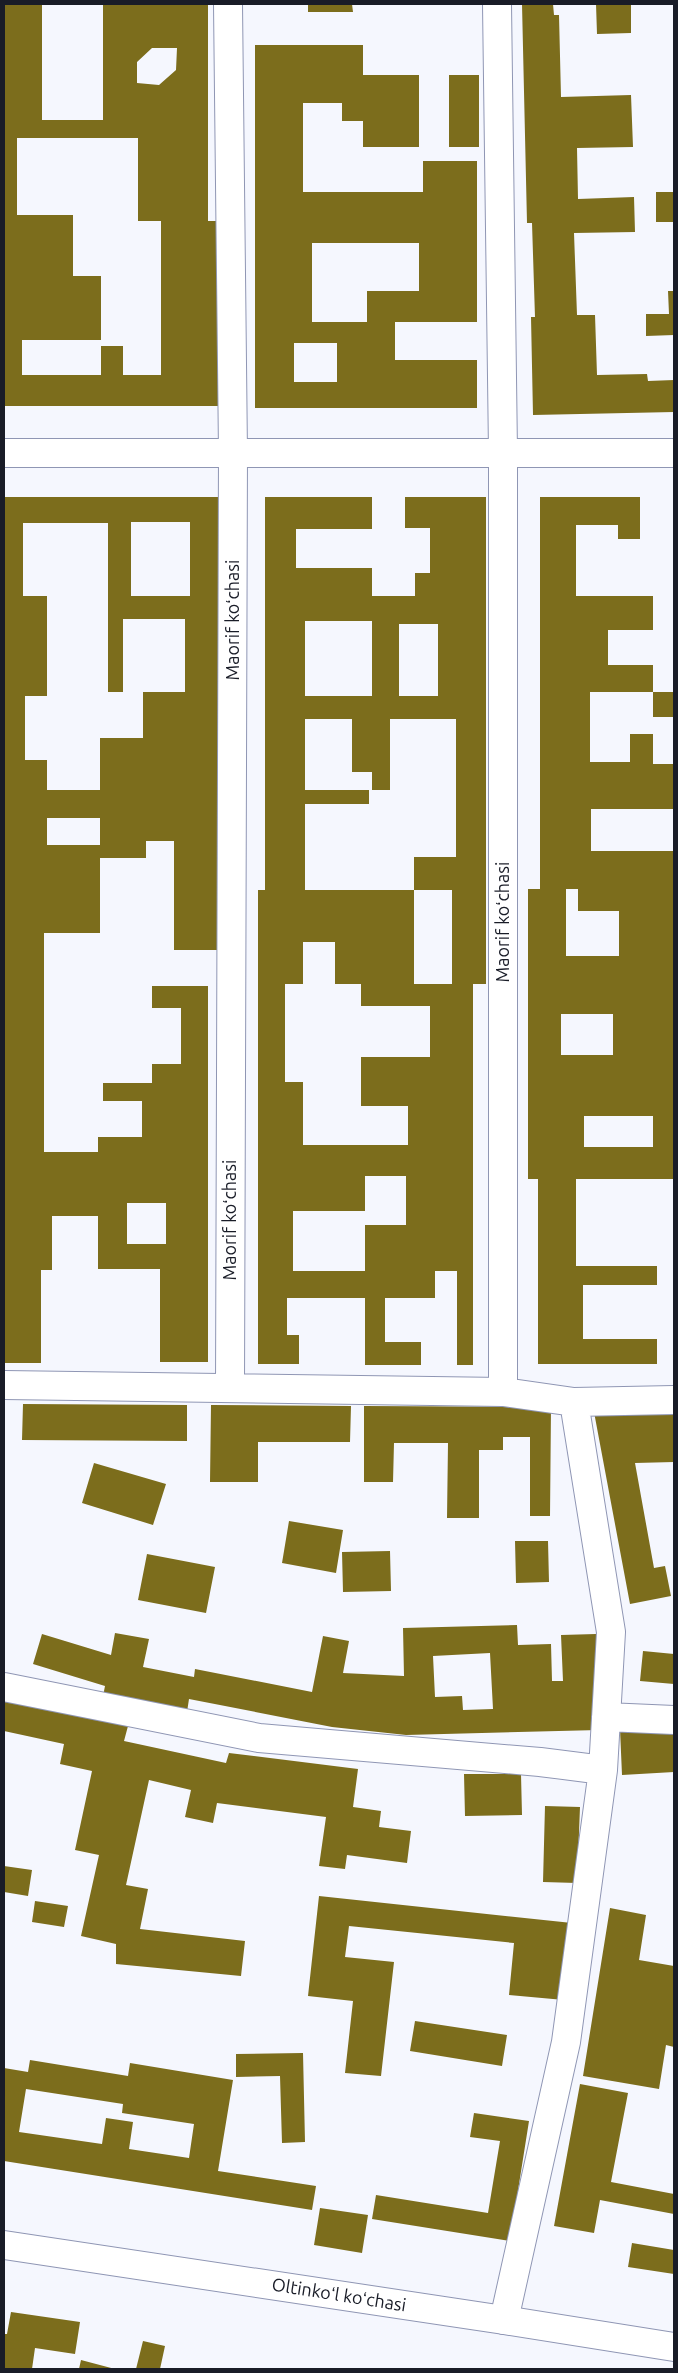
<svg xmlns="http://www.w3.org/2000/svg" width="678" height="2373" font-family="Ubuntu,sans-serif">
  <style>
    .building { fill: #7c6d1c; fill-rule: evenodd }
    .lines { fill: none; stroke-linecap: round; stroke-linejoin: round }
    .minor-casing { stroke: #8f96b4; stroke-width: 30 }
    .secondary-casing { stroke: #8f96b4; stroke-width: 30 }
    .minor { stroke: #fff; stroke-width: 28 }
    .secondary { stroke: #fff; stroke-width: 28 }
    .labels { text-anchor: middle; stroke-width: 4; stroke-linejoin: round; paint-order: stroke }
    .street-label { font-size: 18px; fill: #191c27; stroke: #fff }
  </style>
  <rect width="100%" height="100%" fill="#f5f7fe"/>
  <path class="building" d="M4,4H42V120H103V4H208V221H218V406H4ZM152,48H177L176,70L159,85L137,83V62ZM17,138H138V221H161V375H123V346H101V375H22V340H101V276H73V215H17Z
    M308,4H352L353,12H308Z
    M522,4H553L554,15H559L561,97L631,95L633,147L577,148L578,199L634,197L635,232L574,233L577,315H595L597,375L647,374L648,381L674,380V412L533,415L531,317H535L532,223H527Z
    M596,4H631V33L597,34Z
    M255,45H363V75H419V147H363V121H342V103H303V192H423V161H477V322H395V360H477V408H255ZM312,243H419V291H367V322H312ZM294,343H337V382H294Z
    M449,75H479V147H449Z
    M656,192H674V222H656Z
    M668,291H674V335L646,336V314H669Z
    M4,497H220V950H174V841H146V858H100V933H44V1152H98V1137H142V1101H103V1083H152V1064H181V1008H152V986H208V1362H160V1269H98V1216H52V1270H41V1363H4ZM131,522H190V596H131ZM23,523H108V692H123V619H185V692H143V738H100V790H47V760H25V696H47V596H23ZM47,818H100V845H47ZM127,1203H166V1244H127Z
    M265,497H372V529H296V568H372V596H415V573H430V528H405V497H486V984H473V1365H457V1271H435V1298H385V1342H421V1365H365V1298H287V1335H299V1364H258V890H265ZM305,621H372V696H305ZM399,624H438V696H399ZM305,719H352V772H372V790H390V719H456V857H414V890H452V984H414V890H305V804H369V790H305ZM303,942H335V984H361V1006H430V1057H361V1106H408V1145H303V1082H285V984H303ZM365,1176H406V1225H365V1271H293V1211H365Z
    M540,497H640V539H618V525H576V596H653V630H608V665H653V692H674V717H653V692H590V762H630V734H653V764H674V809H591V851H674V1179H576V1266H657V1285H583V1339H657V1364H538V1179H528V889H540ZM566,889H578V911H619V956H566ZM561,1014H613V1055H561ZM584,1116H653V1147H584Z
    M23,1404L187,1405V1441L22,1440Z
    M211,1405L351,1406L350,1442H258V1482H210Z
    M364,1406L551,1407L550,1516H530V1437H503V1450H479V1518H447L448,1443H394L393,1482H364Z
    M674,1410V1462L635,1463L654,1568L665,1566L671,1596L630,1604L594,1412Z
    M94,1463L166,1484L153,1525L82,1503Z
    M289,1521L343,1530L336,1573L282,1563Z
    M515,1541H548L549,1582L516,1583Z
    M390,1551L391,1591L343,1592L342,1552Z
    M147,1554L215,1567L206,1613L138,1600Z
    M517,1625L518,1645L551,1644L552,1681H563L561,1635L596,1634L599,1730L406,1735L332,1727L189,1699L187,1712L103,1696L105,1686L33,1664L42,1634L111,1655L115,1633L149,1639L143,1667L194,1677L195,1669L312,1692L323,1636L349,1641L343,1673L404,1676L403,1628ZM490,1653L493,1709L463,1710L462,1696L435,1697L433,1656Z
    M643,1651L674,1654V1684L640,1681Z
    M4,1698L128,1726L124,1741L226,1763L229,1753L358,1769L353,1807L381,1811L379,1827L411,1831L407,1863L347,1855L345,1869L319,1866L326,1817L217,1803L213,1823L185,1817L191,1790L149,1780L126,1885L148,1889L140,1929L245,1941L241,1976L116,1964V1944L81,1936L99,1855L75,1850L92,1771L60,1764L64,1744L4,1731Z
    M674,1727V1772L622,1775L620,1729Z
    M464,1774H521L522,1815L465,1816Z
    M545,1806L580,1807L577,1883L543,1882Z
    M4,1866L32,1870L28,1896L4,1892Z
    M319,1896L572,1923L564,2000L509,1995L514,1943L349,1926L345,1957L394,1962L381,2076L345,2073L353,2001L308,1996Z
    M35,1901L68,1906L64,1927L32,1922Z
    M610,1908L646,1915L639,1960L674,1966V2047L666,2045L659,2089L583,2076Z
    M415,2021L507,2035L502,2066L410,2051Z
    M303,2053L305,2142L282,2143L280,2076L236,2077V2054Z
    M30,2060L128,2076L130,2063L233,2080L218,2171L316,2186L312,2210L4,2161V2068L28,2072ZM26,2089L123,2104L122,2113L194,2124L189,2158L129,2149L133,2122L106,2118L102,2144L19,2132Z
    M580,2084L628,2093L611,2182L674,2194V2214L600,2200L594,2233L554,2226Z
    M474,2113L529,2121L510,2241L372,2219L376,2195L488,2213L500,2141L470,2137Z
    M320,2208L368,2215L362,2253L314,2245Z
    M632,2243L674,2250V2274L628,2267Z
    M11,2312L80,2322L75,2354L35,2348L32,2369H4V2334H7Z
    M143,2341L165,2346L160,2369H136Z
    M81,2360L115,2369H79Z"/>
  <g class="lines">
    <g class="minor-casing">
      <path id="minor" d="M228,4L233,453L230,1387
        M497,4L503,452V1392
        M4,453H674
        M4,1385L503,1392L574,1402L674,1400
        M4,1687L259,1738L540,1762L603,1770
        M606,1717L674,1720
        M504,2320L566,2042L603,1770L611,1632L574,1402"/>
    </g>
    <g class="secondary-casing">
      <path id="secondary" d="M4,2245L504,2320L674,2347"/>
    </g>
    <use href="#minor" class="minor"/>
    <use href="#secondary" class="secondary"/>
  </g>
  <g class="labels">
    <g class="street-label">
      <text transform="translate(233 620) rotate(-90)" y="6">Maorif koʻchasi</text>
      <text transform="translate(503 922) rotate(-90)" y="6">Maorif koʻchasi</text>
      <text transform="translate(230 1220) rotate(-90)" y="6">Maorif koʻchasi</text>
      <text transform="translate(339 2295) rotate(9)" y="6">Oltinkoʻl koʻchasi</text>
    </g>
  </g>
  <rect width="678" height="2373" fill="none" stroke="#191c27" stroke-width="10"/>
</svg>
